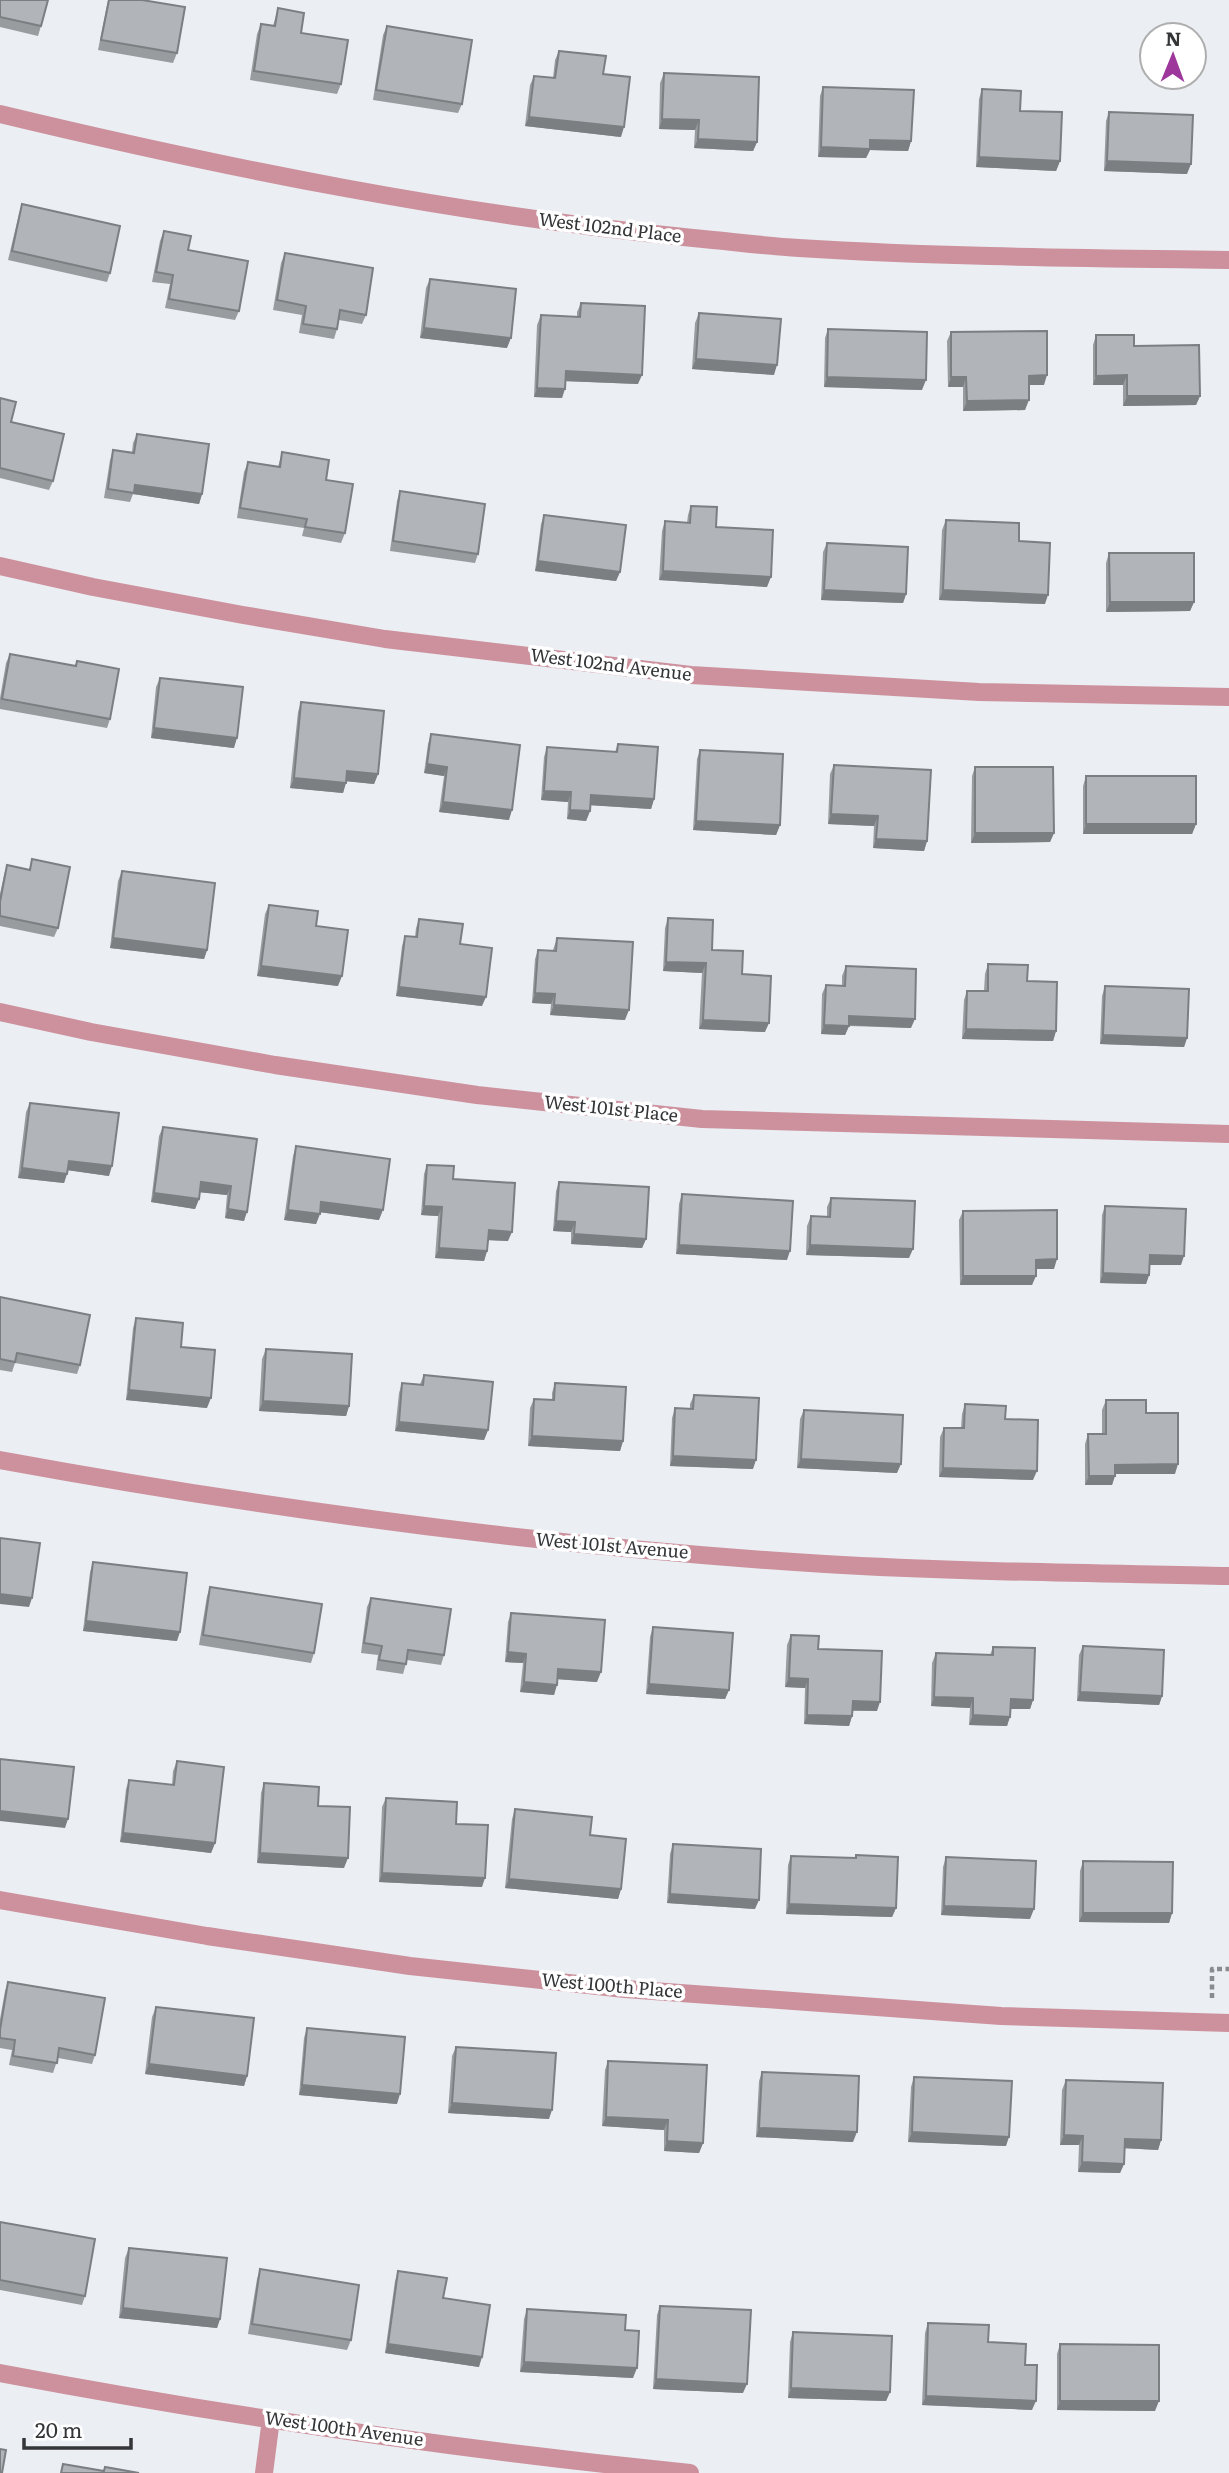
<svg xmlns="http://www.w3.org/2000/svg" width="1229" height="2473" font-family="Literata,serif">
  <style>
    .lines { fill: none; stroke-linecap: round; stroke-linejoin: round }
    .path { stroke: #898b8e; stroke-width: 4.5; stroke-dasharray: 5 3.5; stroke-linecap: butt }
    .minor { stroke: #cc919d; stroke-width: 18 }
    .wall { fill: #989c9f }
    .shaded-wall { fill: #7c7f82 }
    .building { fill: #b1b5b9; stroke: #7c7f82; stroke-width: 2 }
    .labels { text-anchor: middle; stroke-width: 7; stroke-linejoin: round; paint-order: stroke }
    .street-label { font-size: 18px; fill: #343537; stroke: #fff }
  </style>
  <rect width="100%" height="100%" fill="#ebeef3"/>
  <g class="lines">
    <path class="path" d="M1212,1998V1969H1229"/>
    <path class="minor" d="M0,114C229,169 459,215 693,238C728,241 764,246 799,248C942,257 1086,258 1229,260
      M0,566L93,587L243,615L385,639L691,675L979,692L1229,697
      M0,1012L91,1032L275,1065L477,1095L702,1119L1229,1134
      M0,1460C273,1510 548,1547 825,1564C960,1572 1095,1573 1229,1576
      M0,1900L207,1936L410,1966L625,1989L1001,2016L1229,2023
      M0,2373C228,2416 459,2450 690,2473
      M264,2473L271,2419"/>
  </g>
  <path class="wall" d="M0,0L41,26L38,36L0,27Z
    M108,0H142L177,53L173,63L98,50Z
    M278,8L301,33L341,84L337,94L250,80L257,34L261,24L273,26Z
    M387,26L462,104L458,113L373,100L383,35Z
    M559,51L603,74L621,137L525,126L530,85L534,76L553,78L555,60Z
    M664,73L757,142L753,151L694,148L695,130L659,129L660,83Z
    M823,87L911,141L908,151L870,150L866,158L818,157L820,96Z
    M982,89L1020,111L1060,161L1056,171L976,167L979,99Z
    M1109,112L1187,174L1104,171L1106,121Z
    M22,204L110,273L107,282L8,260L19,214Z
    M164,231L188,250L239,311L235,320L165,308L170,284L152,282L160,241Z
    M285,253L366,315L362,324L339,320L337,329L334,339L299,333L302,315L273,310L281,263Z
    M430,279L507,348L420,338L426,288Z
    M581,303L638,384L565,381L562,398L534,397L537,325L541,315L577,317V312Z
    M699,313L774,375L692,369L695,323Z
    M828,329L922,390L824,387L825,338Z
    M951,332L1044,385H1029L1025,410L963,411V387H948L947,341Z
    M1096,335L1134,346L1200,396L1196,405L1123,406V385H1093V345Z
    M0,398L11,422L53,481L49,490L0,478Z
    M137,434L202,494L199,504L133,494L130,502L104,498L110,460L113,450L132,452L133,443Z
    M282,452L326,480L345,533L341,543L302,536L304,528L237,518L244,472L248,462L278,467Z
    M400,491L478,554L475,563L390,551L397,501Z
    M691,506L716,527L767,587L659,580L662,531L665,521L687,523L688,515Z
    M544,515L620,572L616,581L535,571L541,524Z
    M946,520L1019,541L1045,604L939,600L942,530Z
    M827,543L906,594L903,603L821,600L823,552Z
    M1109,553L1194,602L1190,611L1106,612V563Z
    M10,654L75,666L77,661L110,719L107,728L0,709V698L6,663Z
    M160,678L234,748L151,738L156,687Z
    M301,702L378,774L374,784L346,781L343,793L290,788L298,712Z
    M431,734L509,820L439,812L444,776L424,773L428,744Z
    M618,744L654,799L651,809L590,805V811L586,821L567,819L568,802L541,800L544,757L547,747L615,752Z
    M700,750L780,825L776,835L693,830L697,759Z
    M834,765L927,841L924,851L873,848L874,826L828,824L830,774Z
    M975,767L1054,833L1050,842L971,843L972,776Z
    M1086,776L1196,824L1192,834H1083V786Z
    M32,859L58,928L54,937L0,926V894L4,875L7,865L29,870Z
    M122,871L207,950L204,959L110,948L118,881Z
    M269,905L316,926L338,986L257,976L265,914Z
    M668,918L742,974L765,1032L699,1029L702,973L663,971L665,928Z
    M419,919L482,1006L396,996L402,946L405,936L415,937L416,928Z
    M557,938L625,1020L550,1015L551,1004L532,1003L535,959L538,950H553Z
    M988,964L1027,981L1056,1031L1053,1041L962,1039L964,1000L967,991H984L985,974Z
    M846,966L911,1028L849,1026L845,1035L821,1034L822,994L826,985L842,986V976Z
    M1105,986L1187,1038L1184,1047L1100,1044L1102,996Z
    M30,1103L109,1176L68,1170L64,1183L18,1178L26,1112Z
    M163,1127L257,1139L244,1221L225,1218L227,1195L199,1192V1199L195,1209L151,1202L159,1136Z
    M296,1146L379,1220L320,1212L316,1224L284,1220L293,1156Z
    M427,1165L453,1179L508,1241L488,1240L487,1251L484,1261L435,1258L438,1216L421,1215L424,1174Z
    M559,1182L646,1239L642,1248L571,1244V1232L553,1231L556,1191Z
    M682,1194L787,1260L676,1254L679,1204Z
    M831,1198L909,1258L806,1255L807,1226L811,1216L827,1217V1207Z
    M1105,1206L1181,1265H1149V1275L1146,1284L1100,1283L1102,1215Z
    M963,1211L1054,1269H1036L1032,1285H960L959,1220Z
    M0,1297L80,1365L77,1374L15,1363L12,1372L0,1370Z
    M136,1318L181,1347L207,1408L126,1400L133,1328Z
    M266,1349L349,1406L346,1416L259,1411L262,1359Z
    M424,1375L488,1430L484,1440L395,1431L399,1393L402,1383L420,1384Z
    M555,1383L623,1441L620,1451L528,1446L530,1408L534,1399H552V1393Z
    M694,1395L753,1469L670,1466L672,1418L675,1408L690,1409V1404Z
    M1106,1400L1146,1413L1175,1474H1115L1112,1485H1085V1444L1088,1434H1102V1410Z
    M965,1404L1005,1419L1033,1480L939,1477L940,1437L944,1428H961L962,1414Z
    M804,1410L897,1473L797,1468L800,1419Z
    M93,1562L177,1641L83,1631L90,1572Z
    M210,1587L314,1653L311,1663L199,1645L207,1596Z
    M371,1598L444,1655L441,1665L407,1660L403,1674L376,1670L378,1655L361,1653L367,1607Z
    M511,1613L597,1682L557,1679L554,1695L520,1692L523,1663L505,1662L508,1622Z
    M653,1627L729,1690L725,1699L646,1694L650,1637Z
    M791,1635L818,1649L877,1711H853L852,1716L849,1726L804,1724L805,1688L785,1687L787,1645Z
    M1083,1646L1162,1696L1159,1705L1077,1701L1079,1655Z
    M993,1647L1033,1700L1030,1709H1011L1007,1726L969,1725L970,1708L931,1706L932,1663L936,1653L990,1655Z
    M177,1761L215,1843L211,1853L120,1842L126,1789L129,1780L172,1785L173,1771Z
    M264,1783L344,1868L257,1863L261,1793Z
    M386,1798L456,1824L482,1887L379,1882L382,1807Z
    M515,1809L590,1835L621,1889L618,1899L505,1888L512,1819Z
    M673,1844L755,1909L667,1903L670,1854Z
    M856,1855L896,1908L892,1917L786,1914L788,1865L791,1856L855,1858Z
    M946,1857L1030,1919L941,1915L943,1867Z
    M1083,1861L1172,1913L1169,1923L1079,1922L1080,1871Z
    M8,1982L95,2055L92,2064L58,2058L53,2073L9,2065L12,2050L0,2048V2019L5,1991Z
    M156,2007L247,2076L244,2086L145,2074L152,2017Z
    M307,2028L397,2104L299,2095L304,2038Z
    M456,2047L549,2119L448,2113L452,2056Z
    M608,2061L703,2143L699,2153L664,2151V2130L602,2126L605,2070Z
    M762,2072L853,2142L756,2137L759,2081Z
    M914,2077L1006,2146L908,2142L911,2087Z
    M1066,2080L1161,2140L1158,2150L1124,2148V2164L1120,2173L1078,2172L1079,2145H1060L1062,2090Z
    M0,2222L85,2296L82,2305L0,2290Z
    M129,2248L220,2319L217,2328L119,2318L125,2258Z
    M260,2269L351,2340L347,2350L248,2334L257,2279Z
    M398,2271L443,2298L479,2367L385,2353L395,2281Z
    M660,2306L743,2393L653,2389L657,2315Z
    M527,2309L625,2330L633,2378L520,2372L524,2319Z
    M928,2323L988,2342L1025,2365L1032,2410L922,2405L925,2333Z
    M793,2332L890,2392L886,2401L788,2398L790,2342Z
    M1060,2344L1155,2411L1057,2410V2354Z"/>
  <path class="shaded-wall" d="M529,117L624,127L621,137L525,126Z
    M662,119L699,120L695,130L659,129Z
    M698,139L757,142L753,151L694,148Z
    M870,140L911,141L908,151L870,150L866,158L818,157L821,147Z
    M979,157L1060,161L1056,171L976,167Z
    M1107,161L1191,164L1187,174L1104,171Z
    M424,328L511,338L507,348L420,338Z
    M696,359L777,365L774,375L692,369Z
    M566,371L642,375L638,384L562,381Z
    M1047,375L1044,385H1025L1029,376Z
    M1127,375L1123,385H1093L1096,376Z
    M827,377L926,380L922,390L824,387Z
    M951,377H966L963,387H948Z
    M537,388L565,389L562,398L534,397Z
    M1127,396H1200L1196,405L1123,406Z
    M1029,400L1025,410L963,411L967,401Z
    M135,485L202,494L199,504L133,494Z
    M538,561L620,572L616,581L535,571Z
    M663,571L771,577L767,587L659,580Z
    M824,590L906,594L903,603L821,600Z
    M943,590L1048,595L1045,604L939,600Z
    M1110,602H1194L1190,611L1106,612Z
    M154,728L237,738L234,748L151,738Z
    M427,764L447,767L444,776L424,773Z
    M347,771L378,774L374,784L344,781Z
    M294,778L346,783L343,793L290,788Z
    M544,791L571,792L568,802L541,800Z
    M591,795L654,799L651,809L587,805Z
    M443,802L512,810L509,820L439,812Z
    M570,810L590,811L586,821L567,819Z
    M831,814L878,816L874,826L828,824Z
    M696,821L780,825L776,835L693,830Z
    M1086,824H1196L1192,834H1083Z
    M975,833H1054L1050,842L971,843Z
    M876,839L927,841L924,851L873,848Z
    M113,938L207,950L204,959L110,948Z
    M666,962L706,963L702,973L663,971Z
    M261,966L342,976L338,986L257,976Z
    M399,987L486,997L482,1006L396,996Z
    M535,993L555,994L551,1004L532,1003Z
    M554,1005L629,1010L625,1020L550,1015Z
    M849,1016L915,1019L911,1028L845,1025Z
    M703,1020L769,1023L765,1032L699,1029Z
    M824,1025L849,1026L845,1035L821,1034Z
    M966,1029L1056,1031L1053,1041L962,1039Z
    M1103,1035L1187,1038L1184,1047L1100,1044Z
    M69,1161L112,1166L109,1176L66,1170Z
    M22,1168L67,1174L64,1183L18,1178Z
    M201,1182L231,1186L227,1195L197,1192Z
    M154,1193L199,1199L195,1209L151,1202Z
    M321,1202L383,1210L379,1220L318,1212Z
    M424,1206L442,1207L438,1216L421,1215Z
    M228,1209L247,1212L244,1221L225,1218Z
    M288,1210L320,1214L316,1224L284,1220Z
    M556,1221L575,1222L571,1232L553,1231Z
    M489,1230L512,1232L508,1241L485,1240Z
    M574,1234L646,1239L642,1248L571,1244Z
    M679,1245L790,1251L787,1260L676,1254Z
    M810,1245L913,1249L909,1258L806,1255Z
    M439,1248L487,1251L484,1261L435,1258Z
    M1150,1255L1184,1256L1181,1265H1146Z
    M1057,1259L1054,1269H1032L1036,1260Z
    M1103,1273L1149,1275L1146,1284L1100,1283Z
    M963,1276H1036L1032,1285H960Z
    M129,1390L211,1398L207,1408L126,1400Z
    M263,1401L349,1406L346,1416L259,1411Z
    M399,1422L488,1430L484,1440L395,1431Z
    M532,1436L623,1441L620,1451L528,1446Z
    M673,1456L756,1460L753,1469L670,1466Z
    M801,1459L901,1464L897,1473L797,1468Z
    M1178,1464L1175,1474H1111L1115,1465Z
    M943,1468L1037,1471L1033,1480L939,1477Z
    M1089,1476H1115L1112,1485H1085Z
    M0,1594L32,1598L29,1607L0,1604Z
    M86,1621L180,1632L177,1641L83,1631Z
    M508,1652L526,1654L523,1663L505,1662Z
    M558,1669L601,1672L597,1682L555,1679Z
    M789,1678L808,1679L805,1688L785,1687Z
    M524,1682L557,1685L554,1695L520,1692Z
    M649,1684L729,1690L725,1699L646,1694Z
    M1080,1692L1162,1696L1159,1705L1077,1701Z
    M934,1697L973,1698L970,1708L931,1706Z
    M1011,1699L1033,1700L1030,1709H1008Z
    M853,1701L880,1702L877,1711L850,1710Z
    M807,1715L852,1716L849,1726L804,1724Z
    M973,1715L1010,1717L1007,1726L969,1725Z
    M0,1811L68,1819L65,1828L0,1821Z
    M123,1833L215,1843L211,1853L120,1842Z
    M260,1853L348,1858L344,1868L257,1863Z
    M382,1873L485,1878L482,1887L379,1882Z
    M509,1879L621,1889L618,1899L505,1888Z
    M670,1894L759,1900L755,1909L667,1903Z
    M789,1904L896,1908L892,1917L786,1914Z
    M944,1906L1034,1909L1030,1919L941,1915Z
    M1083,1913H1172L1169,1923L1079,1922Z
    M149,2064L247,2076L244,2086L145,2074Z
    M302,2085L400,2094L397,2104L299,2095Z
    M452,2103L552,2110L549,2119L448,2113Z
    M606,2117L668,2120L664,2130L602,2126Z
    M759,2128L857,2132L853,2142L756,2137Z
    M912,2132L1009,2137L1006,2146L908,2142Z
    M1064,2135L1083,2136L1079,2145H1060Z
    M1125,2139L1161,2140L1158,2150L1121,2148Z
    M667,2141L703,2143L699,2153L664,2151Z
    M1082,2162L1124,2164L1120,2173L1078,2172Z
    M123,2308L220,2319L217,2328L119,2318Z
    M388,2344L482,2357L479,2367L385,2353Z
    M524,2362L637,2368L633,2378L520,2372Z
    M656,2379L747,2384L743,2393L653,2389Z
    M791,2388L890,2392L886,2401L788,2398Z
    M926,2396L1036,2401L1032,2410L922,2405Z
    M1060,2401H1159L1155,2411L1057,2410Z"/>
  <path class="building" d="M0,0H48L41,26L0,17Z
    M109,0H142L185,7L177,53L101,40Z
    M278,8L304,13L301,33L348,40L341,84L254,71L261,24L275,26Z
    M387,26L472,40L462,104L376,90Z
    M559,51L606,56L603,74L630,77L624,127L529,117L534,76L555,78Z
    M664,73L759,77L757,142L698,139L699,120L662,119Z
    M823,87L914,90L911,141L870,140V149L821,147Z
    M982,89L1021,91L1020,111L1062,112L1060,161L979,157Z
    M1109,112L1193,115L1191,164L1107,161Z
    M22,204L120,226L110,273L12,251Z
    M164,231L191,236L188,250L248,261L239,311L169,299L173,275L156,272Z
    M285,253L373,268L366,315L340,310L337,329L303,324L306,306L277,300Z
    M430,279L516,289L511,338L424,328Z
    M581,303L645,306L642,375L566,371L565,389L537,388L541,315L580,317Z
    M699,313L781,319L777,365L696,359Z
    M828,329L927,332L926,380L827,377Z
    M1047,331V375L1029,376V400L967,401L966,377H951V332Z
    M1096,335H1134V346L1199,345L1200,396H1127V375L1096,376Z
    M0,398L16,402L11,422L64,434L53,481L0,468Z
    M137,434L209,444L202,494L135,485L134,493L108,489L113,450L134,453Z
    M282,452L329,460L326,480L353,484L345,533L305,527L307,519L240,508L248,462L280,467Z
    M400,491L485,504L478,554L393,541Z
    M691,506L717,507L716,527L773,530L771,577L663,571L665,521L690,523Z
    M544,515L626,525L620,572L538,561Z
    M946,520L1019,523V541L1050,543L1048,595L943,590Z
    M827,543L908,547L906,594L824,590Z
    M1109,553H1194V602H1110Z
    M10,654L76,666L77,661L119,669L110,719L2,699Z
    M160,678L243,687L237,738L154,728Z
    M301,702L384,711L378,774L347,771L346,783L294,778Z
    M431,734L520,745L512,810L443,802L447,767L427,764Z
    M618,744L658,747L654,799L591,795L590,811L570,810L571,792L544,791L547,747L617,752Z
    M700,750L783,754L780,825L696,821Z
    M834,765L931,770L927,841L876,839L878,816L831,814Z
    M975,767H1053L1054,833H975Z
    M1086,776H1196V824H1086Z
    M32,859L70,867L58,928L0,916V902L7,865L30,870Z
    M122,871L215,883L207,950L113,938Z
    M269,905L318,911L316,926L348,930L342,976L261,966Z
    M668,918L713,920L712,950L743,951L742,974L771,976L769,1023L703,1020L706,963L666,962Z
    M419,919L463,924L460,944L492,948L486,997L399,987L405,936L417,937Z
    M557,938L633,942L629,1010L554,1005L555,994L535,993L538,950L556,951Z
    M988,964L1028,965L1027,981L1057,982L1056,1031L966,1029L967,991H988Z
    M846,966L916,969L915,1019L849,1016V1026L824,1025L826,985L845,986Z
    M1105,986L1189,989L1187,1038L1103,1035Z
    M30,1103L119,1113L112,1166L69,1161L67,1174L22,1168Z
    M163,1127L257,1139L247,1212L228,1209L231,1186L201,1182L199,1199L154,1193Z
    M296,1146L390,1159L383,1210L321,1202L320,1214L288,1210Z
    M427,1165L454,1166L453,1179L515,1183L512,1232L489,1230L487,1251L439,1248L442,1207L424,1206Z
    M559,1182L649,1187L646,1239L574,1234L575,1222L556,1221Z
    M682,1194L793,1201L790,1251L679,1245Z
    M831,1198L915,1201L913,1249L810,1245L811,1216L830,1217Z
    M1105,1206L1186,1209L1184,1256L1150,1255L1149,1275L1103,1273Z
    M1057,1210V1259L1036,1260V1276H963V1211Z
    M0,1297L90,1315L80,1365L17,1353L15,1362L0,1359Z
    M136,1318L183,1323L181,1347L215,1350L211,1398L129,1390Z
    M266,1349L352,1354L349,1406L263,1401Z
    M424,1375L493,1382L488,1430L399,1422L402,1383L423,1385Z
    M555,1383L626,1387L623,1441L532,1436L534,1399L554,1400Z
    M694,1395L759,1398L756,1460L673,1456L675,1408L693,1409Z
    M1106,1400H1146V1413H1178V1464L1115,1465V1476H1089L1088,1434H1106Z
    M965,1404L1006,1406L1005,1419L1038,1420L1037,1471L943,1468L944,1428H964Z
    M804,1410L903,1415L901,1464L801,1459Z
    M0,1538L40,1543L32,1598L0,1594V1598Z
    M93,1562L187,1573L180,1632L86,1621Z
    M210,1587L322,1604L314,1653L203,1635Z
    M371,1598L451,1609L444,1655L408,1650L406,1664L379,1660L382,1646L364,1643Z
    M511,1613L605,1620L601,1672L558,1669L557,1685L524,1682L526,1654L508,1652Z
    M653,1627L733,1633L729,1690L649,1684Z
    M791,1635L819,1636L818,1649L882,1651L880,1702L853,1701L852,1716L807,1715L808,1679L789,1678Z
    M1083,1646L1164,1650L1162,1696L1080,1692Z
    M993,1647L1035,1648L1033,1700L1011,1699L1010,1717L973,1715V1698L934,1697L936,1653L993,1655Z
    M0,1759L74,1767L68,1819L0,1811Z
    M177,1761L224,1767L215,1843L123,1833L129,1780L174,1785Z
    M264,1783L319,1787L318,1806L350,1807L348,1858L260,1853Z
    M386,1798L457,1802L456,1824L488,1825L485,1878L382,1873Z
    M515,1809L592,1817L590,1835L626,1839L621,1889L509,1879Z
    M673,1844L761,1849L759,1900L670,1894Z
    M856,1855L898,1857L896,1908L789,1904L791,1856L856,1858Z
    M946,1857L1036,1861L1034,1909L944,1906Z
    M1083,1861L1173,1862L1172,1913H1083Z
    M8,1982L105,1998L95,2055L59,2048L57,2063L13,2056L15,2040L0,2038V2030Z
    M156,2007L254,2018L247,2076L149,2064Z
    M307,2028L405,2037L400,2094L302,2085Z
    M456,2047L556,2053L552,2110L452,2103Z
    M608,2061L707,2065L703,2143L667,2141L668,2120L606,2117Z
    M762,2072L859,2076L857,2132L759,2128Z
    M914,2077L1012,2081L1009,2137L912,2132Z
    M1066,2080L1163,2083L1161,2140L1125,2139L1124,2164L1082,2162L1083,2136L1064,2135Z
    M0,2222L95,2239L85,2296L0,2280Z
    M129,2248L227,2258L220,2319L123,2308Z
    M260,2269L359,2285L351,2340L252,2324Z
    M398,2271L447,2278L443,2298L490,2305L482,2357L388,2344Z
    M660,2306L751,2310L747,2384L656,2379Z
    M527,2309L626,2315L625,2330L639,2331L637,2368L524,2362Z
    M928,2323L989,2325L988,2342L1026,2344L1025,2365H1037L1036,2401L926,2396Z
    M793,2332L892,2336L890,2392L791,2388Z
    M1060,2344L1159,2345V2401H1060Z
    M0,2449L6,2450L2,2473H0Z
    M63,2464L104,2471L105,2467L139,2473H61Z"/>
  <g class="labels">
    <g class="street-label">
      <text transform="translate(610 228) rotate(7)" y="6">West 102nd Place</text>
      <text transform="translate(611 665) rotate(7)" y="6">West 102nd Avenue</text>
      <text transform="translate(611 1109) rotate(6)" y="6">West 101st Place</text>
      <text transform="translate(612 1546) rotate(5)" y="6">West 101st Avenue</text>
      <text transform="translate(612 1986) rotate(5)" y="6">West 100th Place</text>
      <text transform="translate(344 2429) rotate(8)" y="6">West 100th Avenue</text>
    </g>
  </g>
  <g transform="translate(1173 56) rotate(1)"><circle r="33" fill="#ffffff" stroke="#aeaeaf" stroke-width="2"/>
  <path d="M0-5L12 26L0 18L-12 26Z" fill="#9d379b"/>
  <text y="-10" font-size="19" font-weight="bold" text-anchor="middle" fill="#343537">N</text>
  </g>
  <path d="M24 2438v10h107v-10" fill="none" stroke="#343537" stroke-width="3.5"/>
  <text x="35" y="2438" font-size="21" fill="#343537" stroke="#ffffff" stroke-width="5" paint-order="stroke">20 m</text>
</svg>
